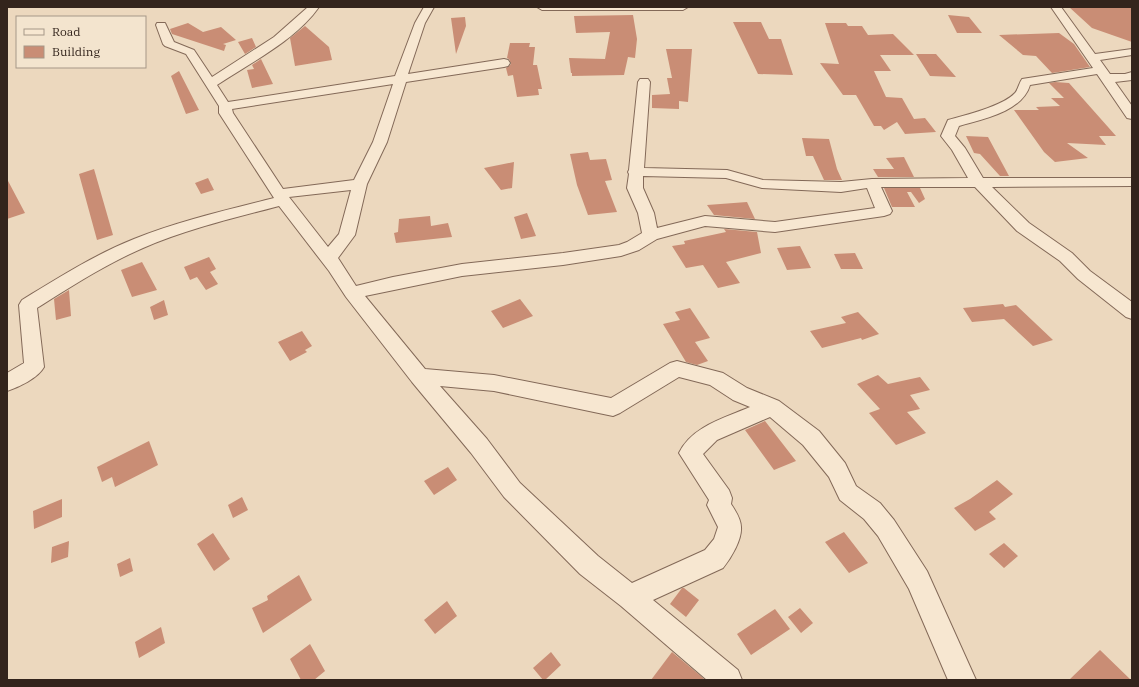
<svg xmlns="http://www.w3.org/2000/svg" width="1139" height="687" font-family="'IBM Plex Serif',serif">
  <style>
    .building { fill: #c98d75 }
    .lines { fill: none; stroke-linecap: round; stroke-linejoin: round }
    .street-casing { stroke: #836958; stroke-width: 2 }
    .street { fill: #f7e7d1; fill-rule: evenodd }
  </style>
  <rect width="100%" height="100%" fill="#ecd8be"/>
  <path class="building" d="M1069,7H1132V42L1092,28Z
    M633,15L637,39L635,58L628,57L624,75L572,76V73H571L569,58L605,59L610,32L576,33L574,16Z
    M948,15L969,17L982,33H957Z
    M465,17L466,26L456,54L451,18Z
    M733,22H761L769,39H781L793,75L758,74Z
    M188,23L203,32L221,27L236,40L223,44L226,45L224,51L172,34L170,29Z
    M825,23H846L848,26H862L868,35L893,34L914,55H880L891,71H874L886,97L902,98L914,119L925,118L936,132L905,134L897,122L884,130L881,126H874L856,95H843L820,63L839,64Z
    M305,26L329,47L332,60L295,66L290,38Z
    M1059,33L1074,44L1090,67L1052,73L1036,56L1023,55L999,35Z
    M252,38L256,47L245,54L238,42Z
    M510,43H530L529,47H535L533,65H537L542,89H538L539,95L517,97L513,75L508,76L506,68L511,64L509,59L507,58Z
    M666,49H692L688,102L679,101V109L652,108V95L670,94L667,78H672Z
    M916,54H936L956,77L930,76Z
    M261,59L273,84L252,88L247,70L254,69L252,65Z
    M179,71L199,110L186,114L171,76Z
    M1055,82L1069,83L1116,136H1099L1106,145L1067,143L1088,158L1055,162L1044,152L1014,110H1039L1036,107L1060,106L1051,98H1064L1049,83Z
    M966,136L988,137L1009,176H1000L980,154L974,153Z
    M802,138L829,139L837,169L842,180H824L813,156H806Z
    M588,152L590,160L606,159L612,180L605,181L617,212L588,215L577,185L570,154Z
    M904,157L914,177H878L873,169H894L886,158Z
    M514,162L512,188L501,190L484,168Z
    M94,169L113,235L97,240L79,174Z
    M208,178L214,190L201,194L195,183Z
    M7,179L25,213L7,219Z
    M884,188H920L925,199L919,203L911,192H907L915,207H892Z
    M747,202L755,219L714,215L707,205Z
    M527,213L536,236L521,239L514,217Z
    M430,216L431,226L448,223L452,237L396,243L394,233L398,232L399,219Z
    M724,229L757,232L761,253L726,262L740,283L718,288L703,265L686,268L672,246L685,244L684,241L726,232Z
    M800,246L811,268L787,270L777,248Z
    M855,253L863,269H841L834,254Z
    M209,257L216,269L210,272L218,284L206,290L197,277L190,280L184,267Z
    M142,262L157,290L132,297L121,270Z
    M69,290L71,316L56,320L54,299Z
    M520,299L533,316L503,328L491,311Z
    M164,300L168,315L154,320L150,307Z
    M1003,304L1005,307L1016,305L1053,340L1033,346L1004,319L972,322L963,308Z
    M690,308L710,338L695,342L708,361L697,365L686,362L663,324L680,320L675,312Z
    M858,312L879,334L862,340L861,338L822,348L810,331L846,323L841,317Z
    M302,331L312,346L305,350L307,352L290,361L278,342Z
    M878,375L888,384L920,377L930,390L910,395L920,409L907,412L926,433L896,445L869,413L880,409L857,384Z
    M765,421L796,461L774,470L745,430Z
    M149,441L158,465L115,487L112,477L102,482L97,467Z
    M448,467L457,480L434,495L424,481Z
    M997,480L1013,494L989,512L996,519L975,531L954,508L970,499Z
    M242,497L248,510L233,518L228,505Z
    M62,499V517L34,529L33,511Z
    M844,532L868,563L849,573L825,542Z
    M213,533L230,559L214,571L197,544Z
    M69,541L68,557L51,563L52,547Z
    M1004,543L1018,556L1004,568L989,554Z
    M130,558L133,571L120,577L117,564Z
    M299,575L312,600L263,633L252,608L268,600L267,596Z
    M682,588H684L699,600L686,617L670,604Z
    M447,601L457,616L435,634L424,620Z
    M800,608L813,623L801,633L788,617Z
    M775,609L790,629L751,655L737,634Z
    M161,627L165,643L139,658L135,642Z
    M310,644L325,671L314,680H301L290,659Z
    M1100,650L1131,680H1069Z
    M551,652L561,665L545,680H543L533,668Z
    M672,652L702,677L705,680H651Z"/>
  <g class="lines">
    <g class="street-casing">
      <path id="street" d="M308,7H319C296,40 250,63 217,85L228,102L395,76L415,23L424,7H434L425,23L408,74L504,59L508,60L510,63L508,66L504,67L406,82L387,142L367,184L355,235L338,258L356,286L393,277L462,264L563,253L619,245L627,242L642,233L638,213L627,188L629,174L628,172L629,170L638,82L640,79H648L650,82L644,168L727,170L763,180L841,182L872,179L968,178L952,150L941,136L948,120C966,115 1003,106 1015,93C1018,90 1019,83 1022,79L1093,68L1051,7H1061L1095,54L1132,49V55L1100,60L1110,74H1125L1132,72V80L1115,82L1132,106V119L1127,118L1097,74L1030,85C1022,112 983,119 959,126L955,136L965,148L983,178H1132V186L992,187L1029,223L1072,253L1090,271L1132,302V319L1126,317L1078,279L1060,261L1017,231L975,187H881L892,211L890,214L884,216L775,232L705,226L657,239L639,250L621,256L563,265L462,276L365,296L425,369L494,375L611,398L670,363L677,361L723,373L747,388L779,401L819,431L845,463L856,486L880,503L894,520L927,571L976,680H948L909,589L878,536L864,519L840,500L829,477L803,445L770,417L717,440L703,454L729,490L732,498L731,504C735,510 741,519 741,527C742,540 731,558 723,568L653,600L738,670L742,680H707L621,606L580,574L504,497L471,453L412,382L346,297L329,271L279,206C234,218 187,229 143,248C106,264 72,286 37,308L44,367C38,378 19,387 7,391V373L24,363L19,305L22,300C58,278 94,255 134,239C179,221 227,210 274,198L219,113V106L186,54L165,46L163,44L156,25L157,23H165L174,42L194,50L212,77L274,37ZM393,84L373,142L354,180L283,189L233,113L232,109ZM643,176L726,178L762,188L841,192L867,188L875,208L775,222L705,216L657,228L654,213L643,188ZM351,190L339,234L328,247L289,197ZM679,377L710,385L733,400L750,407C725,418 692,426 679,453L709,500L707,505L718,527L714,539L705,550L632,583L598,556L520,483L487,439L440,386L494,391L613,416L620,413Z
        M537,7H688L683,10H542Z"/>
    </g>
    <use href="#street" class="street"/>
  </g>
  <rect width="1139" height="687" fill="none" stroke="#33241c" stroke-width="16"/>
  <rect x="16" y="16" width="130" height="52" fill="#f3e4ce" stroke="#a69787"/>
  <rect x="24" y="29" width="20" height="6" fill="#f7e7d1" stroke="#a69787"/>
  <text x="52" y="36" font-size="12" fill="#33241c">Road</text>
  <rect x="24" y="46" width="20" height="12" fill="#c98d75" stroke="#a69787"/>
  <text x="52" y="56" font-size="12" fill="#33241c">Building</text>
</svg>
